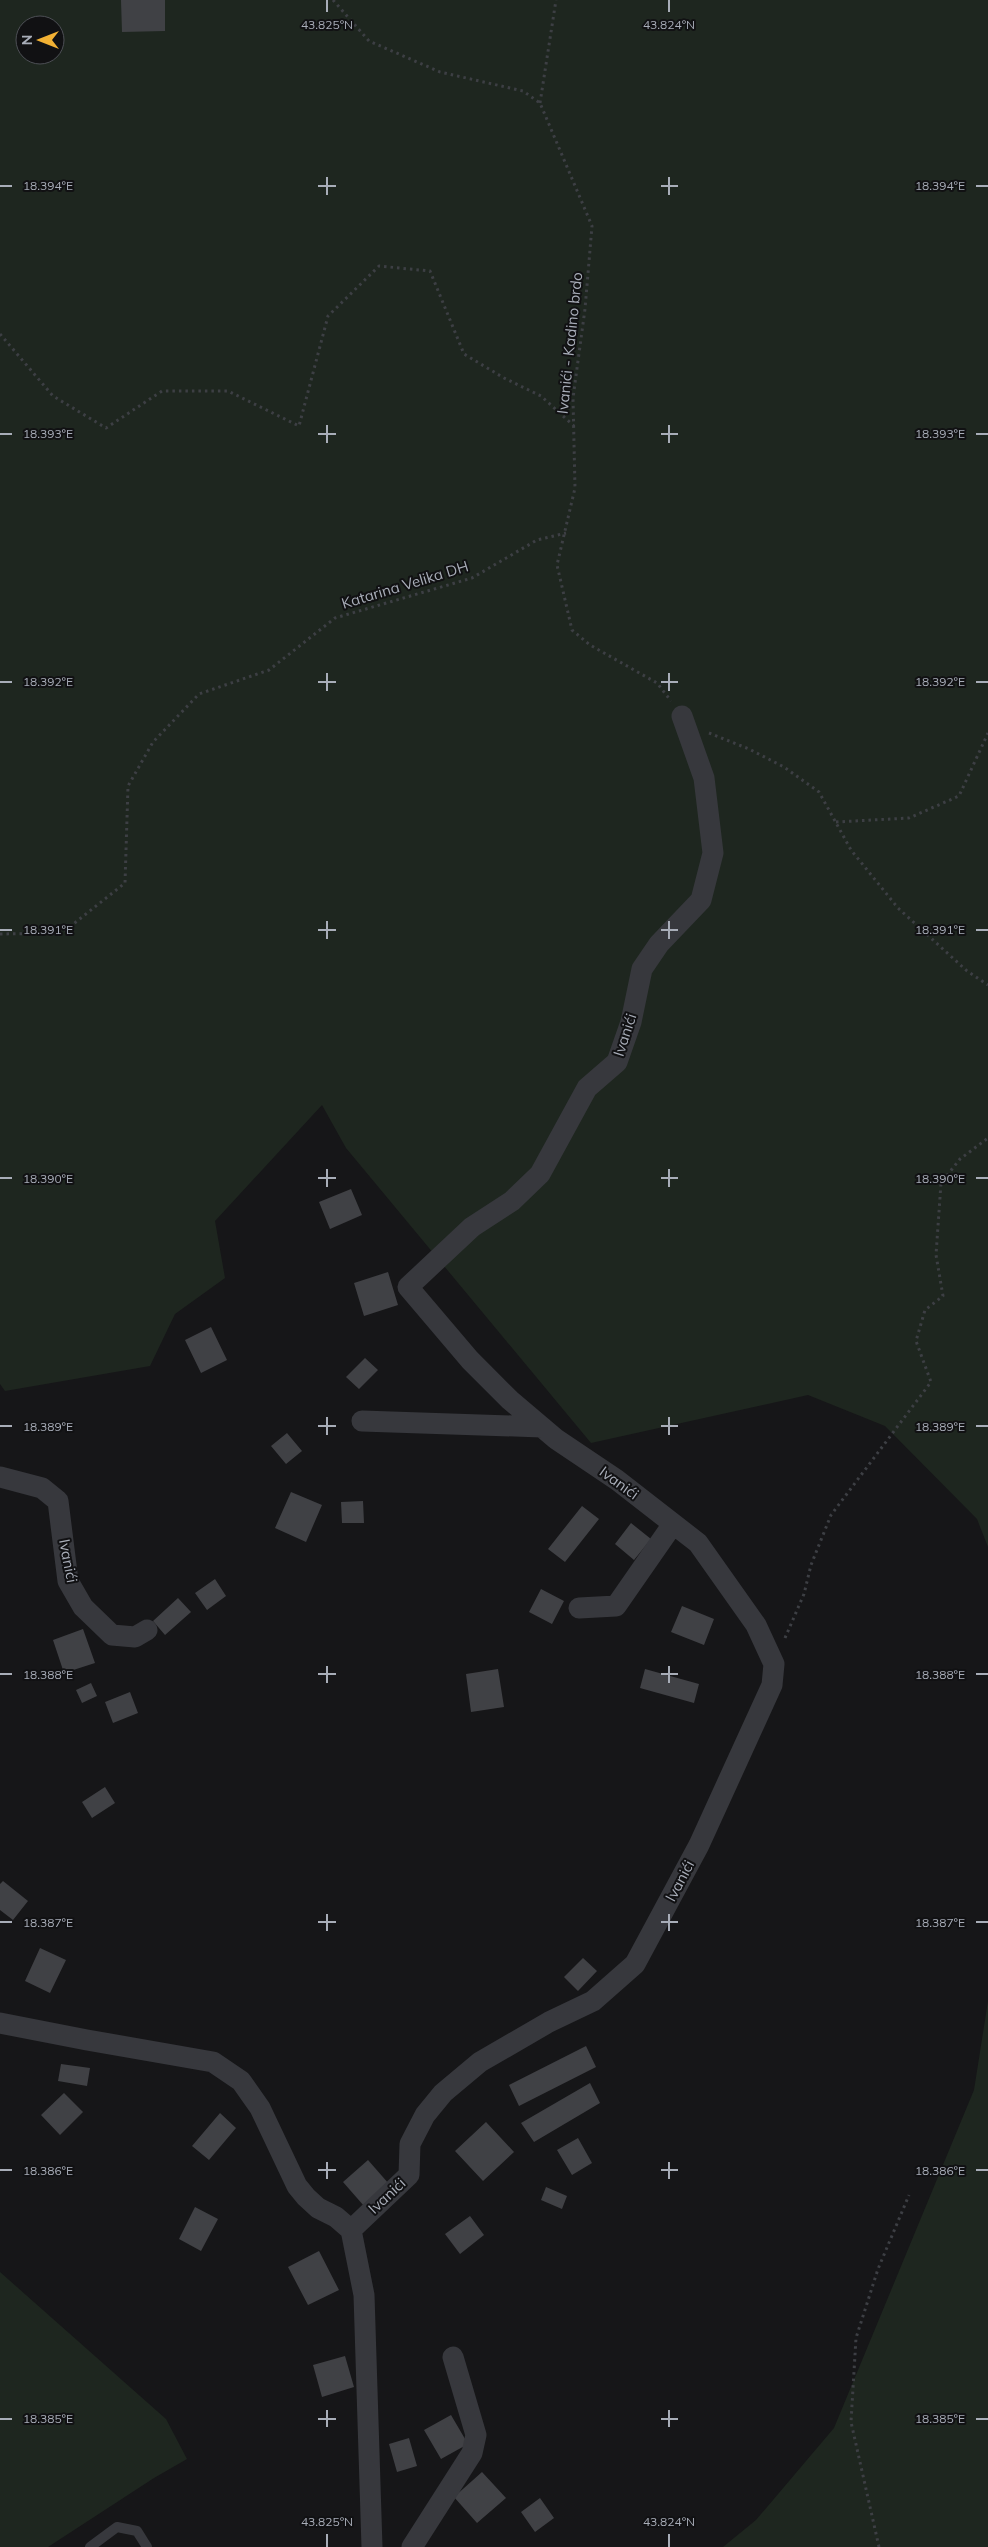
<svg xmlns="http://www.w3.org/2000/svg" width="988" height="2547" font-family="Mulish,sans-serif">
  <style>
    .green { fill: #1e261f; fill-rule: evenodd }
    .building { fill: #404145 }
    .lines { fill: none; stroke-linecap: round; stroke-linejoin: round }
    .path { stroke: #3d3f44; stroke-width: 3; stroke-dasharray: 2.5 4; stroke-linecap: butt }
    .service { stroke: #37383d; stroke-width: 10 }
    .minor { stroke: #37383d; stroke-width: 21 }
    .ticks { fill: none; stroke: #a8adb8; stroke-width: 2 }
    .labels { text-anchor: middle; stroke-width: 4; stroke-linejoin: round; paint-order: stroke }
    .street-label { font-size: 15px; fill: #a8adb8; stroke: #111113 }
    .ticks-label { font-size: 12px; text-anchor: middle; fill: #a8adb8; stroke: #111113; stroke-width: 4; stroke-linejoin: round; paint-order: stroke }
  </style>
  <rect width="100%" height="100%" fill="#161618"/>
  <path class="green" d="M0,0H988V1547L977,1519L885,1426L808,1395L591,1443L346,1148L322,1105L215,1221L225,1278L175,1314L150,1366L5,1391L0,1384ZM25,25H55V55H25Z
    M988,2001V2547H723L756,2520L834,2428L974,2090Z
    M0,2272L166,2419L187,2459L154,2478L48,2547H0Z"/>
  <path class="building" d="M121,0H165V31L122,32Z
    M351,1189L362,1215L330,1229L319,1202Z
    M388,1272L398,1305L364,1316L354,1283Z
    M211,1327L227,1360L201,1373L185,1340Z
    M365,1358L378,1370L359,1389L346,1377Z
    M287,1433L302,1451L286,1464L271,1446Z
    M291,1492L322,1505L306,1542L275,1528Z
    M363,1501L364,1523H342L341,1502Z
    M582,1506L599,1519L565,1562L548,1549Z
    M631,1523L651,1539L634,1560L615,1544Z
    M215,1579L226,1596L207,1610L195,1593Z
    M541,1589L564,1601L552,1624L529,1612Z
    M178,1598L191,1612L165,1635L153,1621Z
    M682,1606L714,1619L704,1645L671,1632Z
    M83,1629L95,1663L64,1673L53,1640Z
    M498,1669L504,1707L471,1712L466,1674Z
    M645,1669L699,1684L694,1703L640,1688Z
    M91,1683L97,1696L82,1703L76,1690Z
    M130,1692L138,1713L113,1723L105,1702Z
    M105,1787L115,1803L92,1818L82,1802Z
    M3,1881L28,1901L13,1920L0,1910V1884Z
    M40,1948L66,1960L50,1993L25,1981Z
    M583,1958L597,1971L578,1991L564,1977Z
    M586,2046L596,2067L519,2106L509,2085Z
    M61,2064L90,2068L87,2086L58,2081Z
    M590,2083L600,2103L534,2142L521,2123Z
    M64,2093L83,2112L60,2135L41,2115Z
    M220,2113L236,2128L209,2160L192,2146Z
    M486,2122L514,2152L483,2181L455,2151Z
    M578,2138L592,2163L572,2175L557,2150Z
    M368,2160L389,2184L364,2206L343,2182Z
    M546,2187L567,2196L562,2209L541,2200Z
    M195,2207L218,2219L201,2251L179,2239Z
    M470,2216L484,2235L460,2254L445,2234Z
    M319,2251L339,2290L308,2305L288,2267Z
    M345,2356L354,2387L322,2397L313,2365Z
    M451,2415L468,2444L441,2459L424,2430Z
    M409,2438L417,2466L397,2472L389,2444Z
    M482,2472L506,2498L477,2523L454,2497Z
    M540,2498L554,2518L535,2532L521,2512Z"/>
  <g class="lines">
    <path class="path" d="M333,0L369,41L440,72L523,91L540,103L592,226L585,309L573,398L575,488L557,565L572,630L590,645L657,683L671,701
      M540,103L556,0
      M0,334L53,396L106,428L162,391H228L299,426L328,316L379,266L430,271L464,354L504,378L541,396L574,426
      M709,733L749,749L784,767L819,792L851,850L898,908L967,971L988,985
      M836,822L909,818L959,796L988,733
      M0,934L62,933L125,883L128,786L153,742L199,694L269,670L335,618L472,578L537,540L566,533
      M785,1638L804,1594L811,1565L831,1515L931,1382L916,1341L925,1310L943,1296L936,1255L941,1183L960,1159L988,1138
      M879,2547L851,2422L856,2338L878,2269L909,2195"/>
    <path class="service" d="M90,2547L117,2527L137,2531L147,2547"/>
    <path class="minor" d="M362,1421L542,1427
      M0,1477L42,1488L58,1501L68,1581L83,1607L112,1635L135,1637L147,1630
      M579,1608L616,1606L673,1524
      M0,2023L87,2040L213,2062L241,2081L260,2108L297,2186L306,2197L318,2208L336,2217L351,2230L364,2295L372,2547
      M351,2230L409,2175L410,2144L425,2115L443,2093L480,2062L549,2022L593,2001L635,1964L699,1845L772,1685L774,1664L756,1625L698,1543L617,1480L556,1439L510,1400L470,1360L408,1287L472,1227L512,1201L540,1174L587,1088L617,1062L631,1022L642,969L659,944L701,900L713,853L704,778L682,716
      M412,2547L472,2453L476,2435L453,2357"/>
  </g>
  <path class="ticks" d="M327,0V12M669,0V12M327,177V195M669,177V195M0,186H12M318,186H336M661,186H678M976,186H988M327,425V443M669,425V443M0,434H12M318,434H336M661,434H678M976,434H988M327,673V691M669,673V691M0,682H12M318,682H336M661,682H678M976,682H988M327,921V939M669,921V939M0,930H12M318,930H336M661,930H678M976,930H988M327,1169V1187M669,1169V1187M0,1178H12M318,1178H336M661,1178H678M976,1178H988M327,1417V1435M669,1417V1435M0,1426H12M318,1426H336M661,1426H678M976,1426H988M327,1666V1683M669,1666V1683M0,1674H12M318,1674H336M661,1674H678M976,1674H988M327,1914V1931M669,1914V1931M0,1922H12M318,1922H336M661,1922H678M976,1922H988M327,2162V2179M669,2162V2179M0,2170H12M318,2170H336M661,2170H678M976,2170H988M327,2410V2427M669,2410V2427M0,2419H12M318,2419H336M661,2419H678M976,2419H988M327,2534V2547M669,2534V2547"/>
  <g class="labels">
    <g class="street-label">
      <text transform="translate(570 343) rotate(-84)" y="5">Ivanići - Kadino brdo</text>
      <text transform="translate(405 585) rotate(-17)" y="5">Katarina Velika DH</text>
      <text transform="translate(625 1035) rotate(-72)" y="5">Ivanići</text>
      <text transform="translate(619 1483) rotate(36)" y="5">Ivanići</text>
      <text transform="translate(68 1561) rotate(79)" y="5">Ivanići</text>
      <text transform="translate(680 1881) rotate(-62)" y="5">Ivanići</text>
      <text transform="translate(387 2196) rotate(-43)" y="5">Ivanići</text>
    </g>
  </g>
  <g class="ticks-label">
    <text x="327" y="29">43.825°N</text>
    <text x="669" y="29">43.824°N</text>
    <text x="940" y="190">18.394°E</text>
    <text x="48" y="190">18.394°E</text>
    <text x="940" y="438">18.393°E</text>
    <text x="48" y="438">18.393°E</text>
    <text x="940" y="686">18.392°E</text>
    <text x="48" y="686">18.392°E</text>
    <text x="940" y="934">18.391°E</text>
    <text x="48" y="934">18.391°E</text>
    <text x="940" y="1183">18.390°E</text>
    <text x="48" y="1183">18.390°E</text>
    <text x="48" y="1431">18.389°E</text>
    <text x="940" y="1431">18.389°E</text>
    <text x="48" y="1679">18.388°E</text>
    <text x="940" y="1679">18.388°E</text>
    <text x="48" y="1927">18.387°E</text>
    <text x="940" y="1927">18.387°E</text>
    <text x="48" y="2175">18.386°E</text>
    <text x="940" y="2175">18.386°E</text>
    <text x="48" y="2423">18.385°E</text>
    <text x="940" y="2423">18.385°E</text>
    <text x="327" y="2526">43.825°N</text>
    <text x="669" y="2526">43.824°N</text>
  </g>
  <g transform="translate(40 40) rotate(270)"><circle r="24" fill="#111113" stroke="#4d4f55"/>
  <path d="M0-4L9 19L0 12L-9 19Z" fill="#f2b134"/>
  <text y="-8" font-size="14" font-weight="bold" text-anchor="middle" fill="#a8adb8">N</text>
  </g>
</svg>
